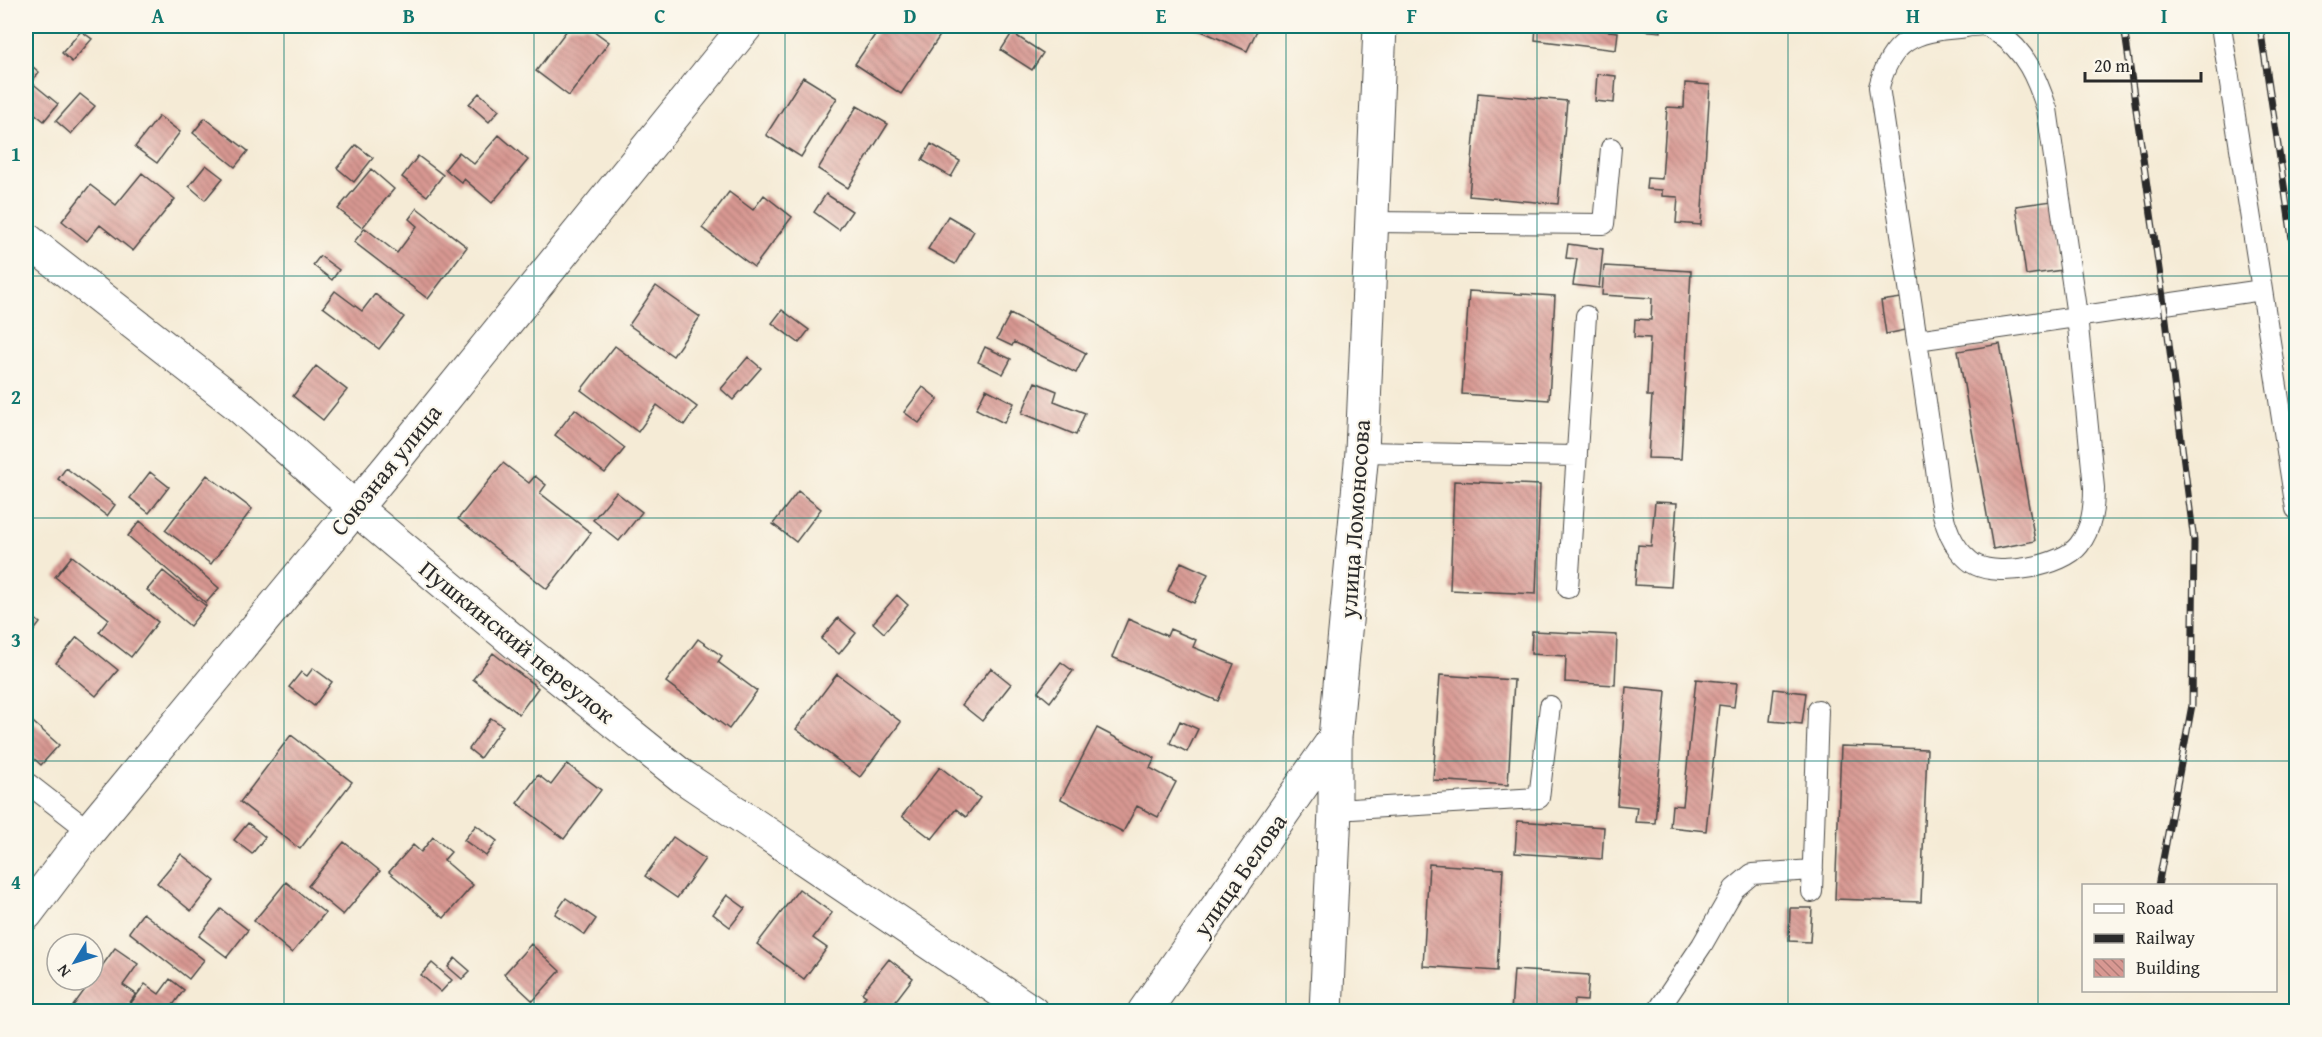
<svg xmlns="http://www.w3.org/2000/svg" width="2322" height="1037" font-family="'Gentium Book Plus',serif">
  <style>
    .building { fill: url(#building-back-hatch) }
    .lines { fill: none; stroke-linecap: round; stroke-linejoin: round }
    .service-casing { stroke: #494845; stroke-width: 22 }
    .minor-casing { stroke: #494845; stroke-width: 35 }
    .service { stroke: #fff; stroke-width: 20 }
    .minor { stroke: #fff; stroke-width: 33 }
    .rail-casing { stroke: #2b2b2b; stroke-width: 7 }
    .rail { stroke: #fbf7ec; stroke-width: 4.5; stroke-dasharray: 14; stroke-linecap: butt }
    .grid { fill: none; stroke: #0f766e; stroke-width: 1.5; stroke-opacity: 0.55 }
    .labels { text-anchor: middle; stroke-width: 4.5; stroke-linejoin: round; paint-order: stroke }
    .street-label { font-size: 24px; fill: #2b2b2b; stroke: #fbf7ec }
    .neatline { fill: none; stroke: #0f766e; stroke-width: 2 }
    .grid-label { font-size: 20px; text-anchor: middle; font-weight: bold; fill: #0f766e }
  </style>
  <defs>
    <pattern id="building-back-hatch" width="6" height="6" patternUnits="userSpaceOnUse" patternTransform="scale(1.5)"><rect width="6" height="6" fill="#d89892"/><path d="M-1 5l2 2M0 0l6 6M5-1l2 2" fill="none" stroke="#af7c77"/></pattern>
  </defs>
  <rect width="100%" height="100%" fill="#fbf7ec"/>
  <filter id="ink" filterUnits="userSpaceOnUse"><feTurbulence type="fractalNoise" baseFrequency=".0167" numOctaves="2"/><feDisplacementMap in="SourceGraphic" scale="12" xChannelSelector="R" yChannelSelector="G"/><feConvolveMatrix kernelMatrix="1 2 1 2 8 2 1 2 1" color-interpolation-filters="sRGB"/></filter>
  <filter id="wash" filterUnits="userSpaceOnUse"><feTurbulence type="fractalNoise" baseFrequency=".008" numOctaves="4" result="noise"/><feDisplacementMap in="SourceGraphic" scale="24" xChannelSelector="R" yChannelSelector="G"/><feGaussianBlur stdDeviation="1.35" result="paint"/><feColorMatrix in="noise" values="0 0 0 0 0 0 0 0 0 0 0 0 0 0 0 0 0 1.4 0 .05"/><feComposite in="paint" operator="in"/></filter>
  <g filter="url(#wash)">
    <rect width="100%" height="100%" fill="#f5ebd6"/>
    <g id="blocks">
      <path class="building" d="M570,26H587L609,42L569,96L536,71Z
        M881,26H935L943,31L901,94L855,64Z
        M1190,26H1259L1247,51Z
        M1466,26H1490L1489,34L1465,32Z
        M1536,26H1565L1618,32L1616,50L1535,40Z
        M1620,26H1661V32L1620,28Z
        M81,31L92,39L72,62L62,53Z
        M1012,33L1043,53L1032,70L1001,50Z
        M26,61L39,72L31,82L58,104L44,121L34,113L26,124Z
        M1597,74L1616,76L1614,103L1595,101Z
        M803,77L837,98L801,157L766,135Z
        M1685,83L1710,85L1701,225L1676,223L1678,197L1662,196V190L1646,189L1647,178L1662,179L1667,107L1684,108Z
        M479,93L499,110L489,122L469,104Z
        M1478,93L1567,101L1558,204L1469,196Z
        M80,94L95,106L71,134L56,121Z
        M857,106L888,124L848,188L818,169Z
        M159,116L180,132L157,163L135,147Z
        M205,118L248,151L235,167L193,133Z
        M499,135L528,160L492,203L464,179L462,183L445,169L459,152L474,164Z
        M931,144L960,161L951,177L922,160Z
        M356,145L373,158L354,182L337,168Z
        M418,156L443,175L427,196L402,177Z
        M206,165L223,178L205,200L189,186Z
        M371,169L394,189L362,228L338,209Z
        M142,173L175,199L133,251L100,225L87,241L62,221L90,185L116,205Z
        M729,192L753,210L764,195L792,217L754,267L702,228Z
        M826,194L852,211L839,230L814,212Z
        M2052,201L2062,270L2026,275L2016,206Z
        M417,208L467,247L428,299L354,242L365,228L397,253L417,226L409,219Z
        M948,216L974,231L955,264L928,249Z
        M1568,244L1603,249L1599,288L1573,285L1577,259L1566,258Z
        M320,256L339,270L332,280L313,265Z
        M1604,266L1691,271L1681,459L1648,458L1652,396H1647L1650,338L1634,337L1635,319L1651,320L1652,298L1602,295Z
        M656,286L700,317L673,356L629,325Z
        M335,291L362,311L375,294L404,317L379,349L323,307Z
        M1469,291L1555,296L1549,400L1462,394Z
        M1901,298L1906,330L1886,334L1881,301Z
        M782,310L809,330L799,343L772,323Z
        M1010,314L1086,353L1076,373L1014,342L1012,346L997,339Z
        M2000,344L2035,541L1993,549L1958,351Z
        M615,346L697,407L684,425L657,405L638,432L581,390Z
        M985,347L1011,359L1003,374L978,362Z
        M748,357L761,368L733,400L721,389Z
        M316,366L347,390L323,420L293,396Z
        M1035,382L1057,391L1054,401L1085,413L1076,435L1022,413Z
        M923,387L938,399L919,423L904,412Z
        M986,389L1014,403L1004,423L976,409Z
        M575,409L625,448L605,473L555,435Z
        M503,463L529,483L535,476L546,485L540,493L591,533L547,589L458,519Z
        M66,468L115,505L107,516L58,479Z
        M150,472L169,487L149,513L130,498Z
        M207,475L252,509L211,564L165,530Z
        M1454,481L1540,485L1536,594L1450,590Z
        M798,491L821,509L796,542L773,524Z
        M616,492L642,512L619,541L593,520Z
        M1655,502L1677,503L1671,587L1635,585L1638,545L1651,546Z
        M140,521L219,588L206,603L128,536Z
        M72,556L158,622L131,657L99,632L109,619L55,577Z
        M1181,562L1208,574L1194,603L1168,591Z
        M163,571L206,606L190,626L147,590Z
        M897,595L908,605L884,633L873,623Z
        M26,612L40,623L26,641Z
        M838,618L856,633L839,654L821,639Z
        M1128,619L1167,636L1170,629L1196,640L1193,647L1234,664L1218,701L1112,657Z
        M1532,631L1617,635L1615,685L1565,682L1566,656L1531,654Z
        M77,637L118,670L96,696L56,663Z
        M698,639L722,656L718,662L757,691L729,729L666,682Z
        M493,653L538,688L519,714L473,679Z
        M1061,662L1073,671L1050,702L1038,692Z
        M313,668L332,682L314,706L289,687L301,672L307,676Z
        M991,668L1011,684L982,721L962,705Z
        M837,674L901,722L860,777L796,729Z
        M1440,675L1514,680L1508,785L1433,780Z
        M1696,679L1737,683L1734,707L1719,705L1706,831L1670,827L1672,805L1683,806Z
        M1626,687L1666,691L1655,823L1635,822L1637,807L1617,805Z
        M1774,689L1806,693L1802,724L1770,721Z
        M26,716L59,745L41,765L26,751Z
        M491,718L503,726L480,758L469,749Z
        M1180,721L1198,729L1187,752L1170,743Z
        M1097,728L1155,758L1150,768L1176,782L1158,817L1137,806L1123,832L1061,799Z
        M291,735L352,782L300,849L240,802Z
        M1841,746L1927,749L1921,902L1835,899Z
        M567,764L601,790L564,839L517,803L538,775L551,785Z
        M940,767L980,798L966,817L956,809L932,839L902,816Z
        M1517,821L1604,827L1602,859L1515,853Z
        M248,823L265,837L252,854L234,840Z
        M476,825L497,841L486,856L464,840Z
        M433,837L451,852L444,860L473,885L444,918L389,872L413,845L421,852Z
        M673,837L705,859L677,898L645,876Z
        M344,842L380,871L343,915L308,886Z
        M181,854L215,881L191,911L157,883Z
        M1429,864L1503,869L1497,971L1423,966Z
        M286,882L325,913L292,953L254,921Z
        M799,889L832,913L813,938L827,948L804,979L757,944Z
        M727,895L745,908L730,927L713,914Z
        M566,898L596,919L585,935L555,914Z
        M1790,908H1812L1810,942L1789,941Z
        M221,909L248,930L227,957L199,936Z
        M143,913L204,960L189,979L129,932Z
        M531,944L560,971L533,1001L504,974Z
        M115,948L138,964L123,985L136,994L123,1012H81L73,1006Z
        M455,958L470,971L462,979L448,967Z
        M889,959L913,978L887,1012H854L866,996L862,993Z
        M432,963L452,980L441,992L421,975Z
        M1514,970L1589,975L1587,1001L1574,1000L1573,1012H1511Z
        M170,979L184,990L173,1005L182,1012H142L131,1003L145,984L159,994Z"/>
    </g>
  </g>
  <g filter="url(#ink)">
    <use href="#blocks" fill-opacity="0" stroke="#494845" stroke-width="1.5"/>
    <g class="lines">
      <g class="service-casing">
        <path id="service" d="M2221,26L2296,509
          M1371,222L1604,224L1611,148
          M1917,340L1879,87C1891,41 1914,31 1959,28C1967,27 1979,24 1987,26C1990,27 1995,31 1998,33C2026,51 2037,79 2047,109L2077,316L2094,488C2094,508 2092,528 2079,545C2063,566 2000,577 1976,565C1971,563 1963,555 1959,550C1938,523 1939,482 1933,449C1928,413 1922,376 1917,340L2262,290
          M1362,452L1577,456
          M1568,588L1586,316
          M26,782L89,831
          M1335,810L1539,798L1550,706
          M1812,892L1818,710
          M1657,1012L1702,945L1734,889L1752,874L1813,870"/>
      </g>
      <g class="minor-casing">
        <path id="minor" d="M26,239L237,404L355,508L516,643L683,777L1032,1012
          M26,914L89,831L390,466L746,26
          M1144,1012L1335,738
          M1326,1012L1335,810V738L1362,452L1380,26"/>
      </g>
      <use href="#service" class="service"/>
      <use href="#minor" class="minor"/>
      <g class="rail-casing">
        <path id="rail" d="M2124,26L2164,304L2194,541L2192,705L2158,886
          M2260,26L2296,265"/>
      </g>
      <use href="#rail" class="rail"/>
    </g>
  </g>
  <path class="grid" d="M284,26V1012M534,26V1012M785,26V1012M1036,26V1012M1286,26V1012M1537,26V1012M1788,26V1012M2038,26V1012M26,276H2296M26,518H2296M26,761H2296"/>
  <g class="labels">
    <g class="street-label">
      <text transform="translate(386 470) rotate(-51)" y="8">Союзная улица</text>
      <text transform="translate(1355 519) rotate(-86)" y="8">улица Ломоносова</text>
      <text transform="translate(517 642) rotate(39)" y="8">Пушкинский переулок</text>
      <text transform="translate(1240 875) rotate(-55)" y="8">улица Белова</text>
    </g>
  </g>
  <rect width="2322" height="1037" fill="none" stroke="#fbf7ec" stroke-width="66"/>
  <rect x="2082" y="884" width="195" height="108" fill="#fbf7ec" stroke="#a8a59f" stroke-width="1.5"/>
  <rect x="2094" y="904" width="30" height="9" fill="#ffffff" stroke="#a8a59f" stroke-width="1.5"/>
  <text x="2136" y="914" font-size="18" fill="#2b2b2b">Road</text>
  <rect x="2094" y="934" width="30" height="9" fill="#2b2b2b" stroke="#a8a59f" stroke-width="1.5"/>
  <text x="2136" y="944" font-size="18" fill="#2b2b2b">Railway</text>
  <rect x="2094" y="959" width="30" height="18" fill="url(#building-back-hatch)" stroke="#a8a59f" stroke-width="1.5"/>
  <text x="2136" y="974" font-size="18" fill="#2b2b2b">Building</text>
  <g transform="translate(75 962) rotate(232)"><circle r="28" fill="#fbf7ec" stroke="#a8a59f" stroke-width="1.5"/>
  <path d="M0-4.5L10 22L0 15L-10 22Z" fill="#1f6fb2"/>
  <text y="-9" font-size="16" font-weight="bold" text-anchor="middle" fill="#2b2b2b">N</text>
  </g>
  <path d="M2085 72v9h116v-9" fill="none" stroke="#2b2b2b" stroke-width="3"/>
  <text x="2094" y="72" font-size="18" fill="#2b2b2b" stroke="#fbf7ec" stroke-width="4.5" paint-order="stroke">20 m</text>
  <rect x="33" y="33" width="2256" height="971" class="neatline"/>
  <g class="grid-label">
    <text x="158" y="23">A</text>
    <text x="409" y="23">B</text>
    <text x="660" y="23">C</text>
    <text x="910" y="23">D</text>
    <text x="1161" y="23">E</text>
    <text x="1412" y="23">F</text>
    <text x="1662" y="23">G</text>
    <text x="1913" y="23">H</text>
    <text x="2164" y="23">I</text>
    <text x="16" y="161">1</text>
    <text x="16" y="404">2</text>
    <text x="16" y="647">3</text>
    <text x="16" y="889">4</text>
  </g>
</svg>
